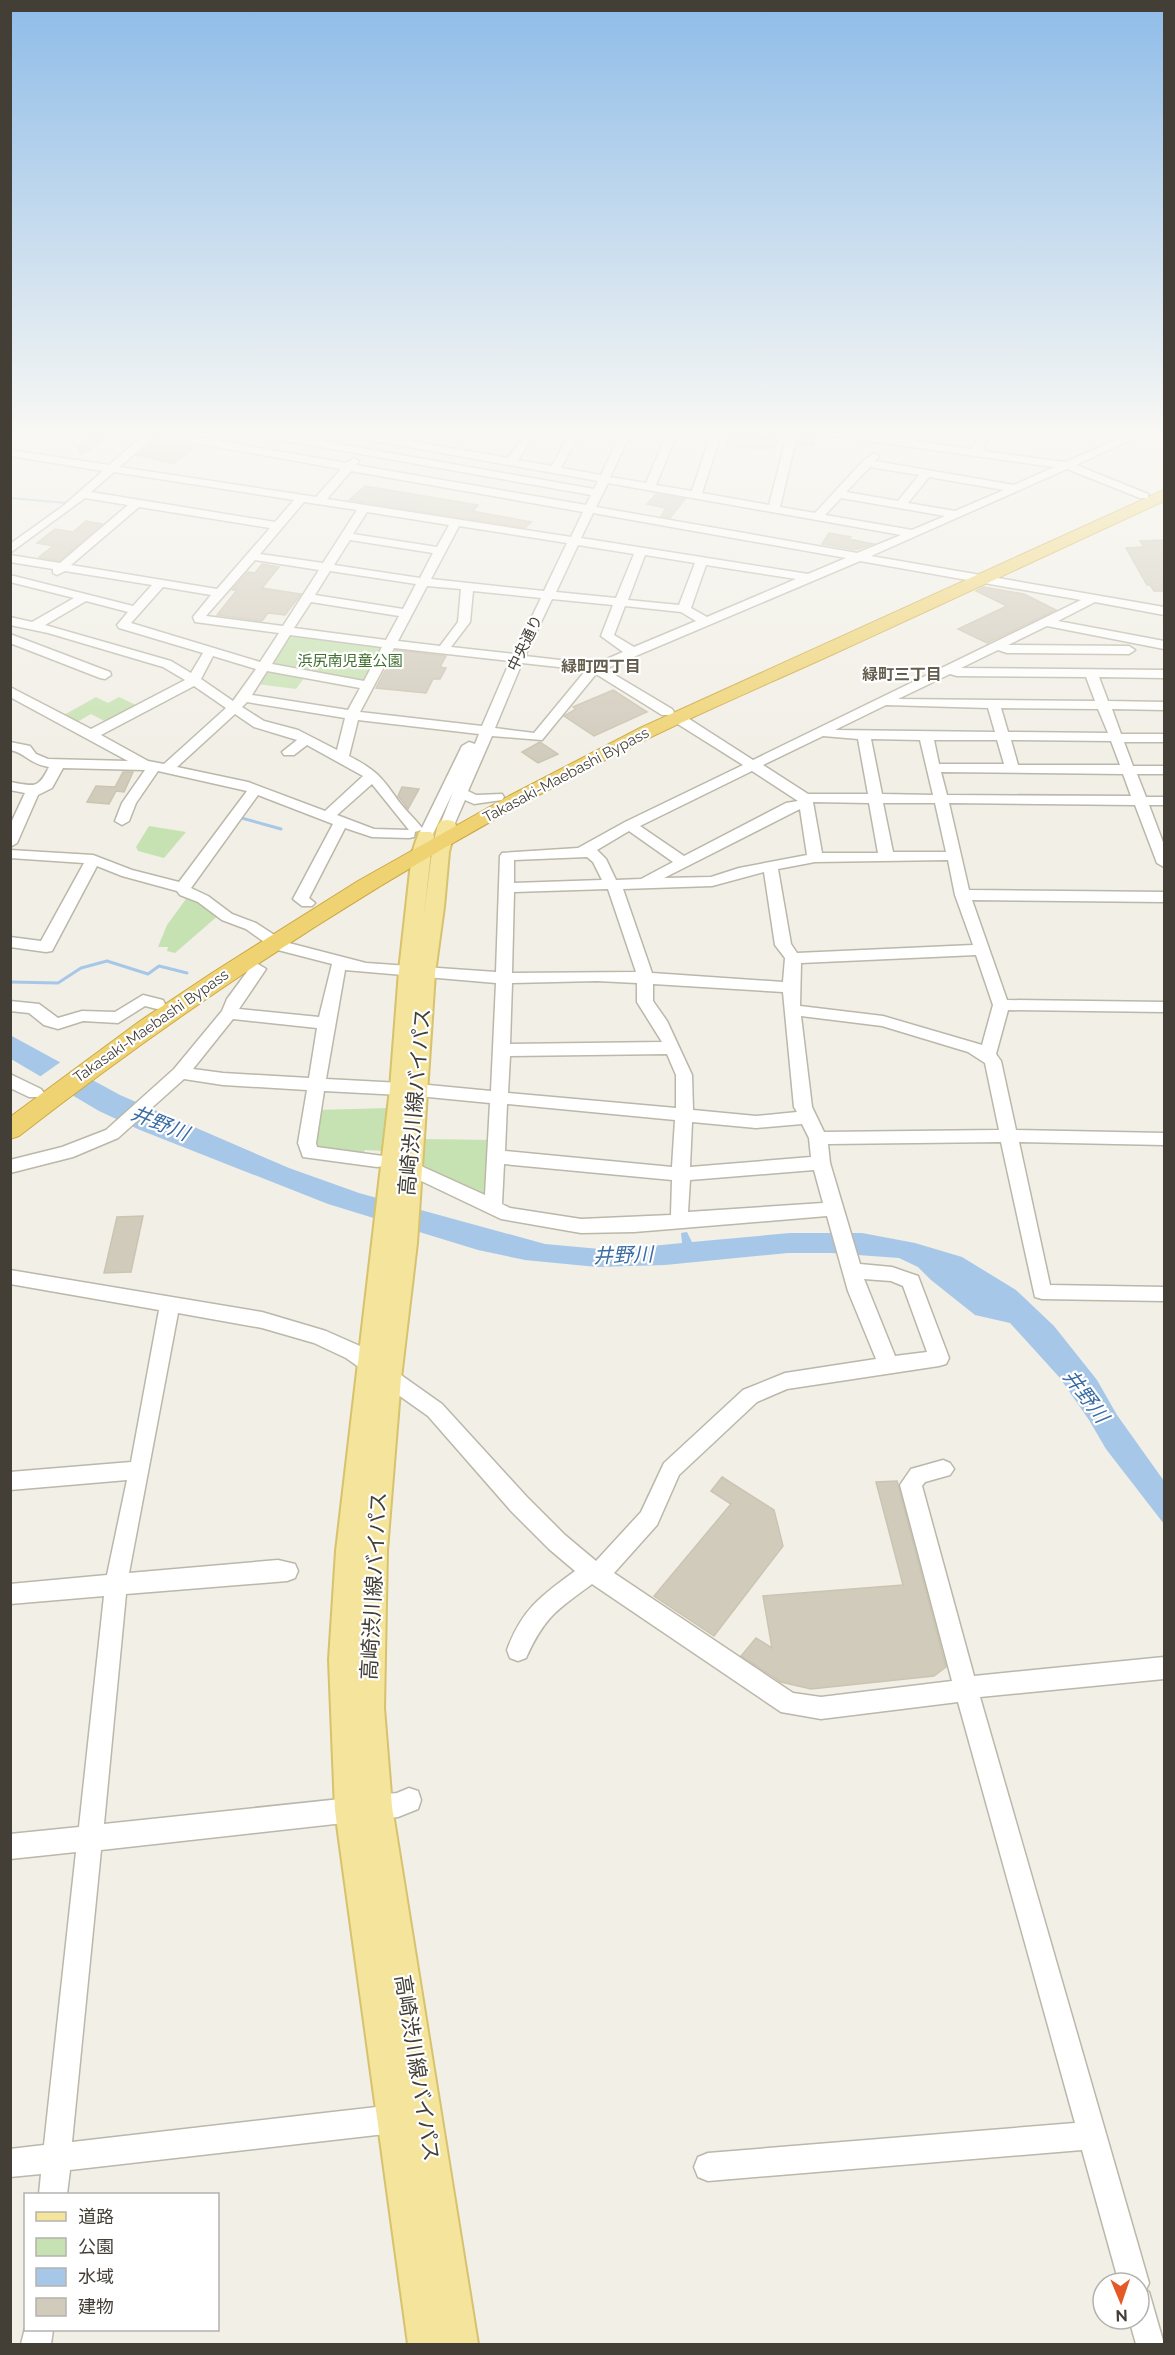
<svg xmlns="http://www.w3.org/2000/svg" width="1175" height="2355" font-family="Raleway,'Noto Sans JP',sans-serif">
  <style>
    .green { fill: #c7e2b2 }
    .water { fill: #a7c7e8 }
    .pier { fill: #f1efe6 }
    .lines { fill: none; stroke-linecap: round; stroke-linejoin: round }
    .stream-far1 { stroke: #a7c7e8; stroke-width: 2 }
    .stream { stroke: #a7c7e8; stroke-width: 3 }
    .building { fill: #d1cbbc; stroke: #cbc4b0; stroke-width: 1.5 }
    .minor-casing { stroke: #bbb7a9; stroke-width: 3 }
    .major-casing { stroke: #d7c26e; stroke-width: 4 }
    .highway-casing { stroke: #cda943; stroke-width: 2 }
    .minor { fill: #fff; fill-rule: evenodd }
    .major { fill: #f4e49c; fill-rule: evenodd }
    .highway { fill: #efd372; fill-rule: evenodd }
    .rail { stroke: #949494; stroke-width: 2; stroke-dasharray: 5 5; stroke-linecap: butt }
    .labels { text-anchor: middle; stroke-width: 4.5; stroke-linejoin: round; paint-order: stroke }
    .far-street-label { font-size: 15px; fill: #433f36; stroke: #fff }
    .far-park-label { font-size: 15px; fill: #416f2f; stroke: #fff }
    .far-neighbourhood-label { font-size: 16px; font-weight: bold; fill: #655e4e; stroke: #fff }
    .water-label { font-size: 20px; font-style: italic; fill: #3a6ca4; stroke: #fff }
    .near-street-label { font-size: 21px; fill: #433f36; stroke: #fff }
  </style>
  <rect width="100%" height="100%" fill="#f1efe6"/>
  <path class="green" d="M292,635L380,646L383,648L366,681L362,682L270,664L287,636Z
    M270,671L305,677L296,689L257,684L264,672Z
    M96,697L108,703L119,697L140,707L110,724L91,714L77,722L64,715Z
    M149,826L186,832L164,858L138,851L136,847Z
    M196,898L220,914L175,953L167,951L168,947H158L167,925L186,899Z
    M389,1108L383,1151L365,1150L362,1156L313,1149L316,1110Z
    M424,1139L493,1140L489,1193L483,1195L421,1169Z"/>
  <path class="water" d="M10,1035L120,1095L289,1168L359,1193L545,1244L611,1250L682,1243L681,1233L687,1232L692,1242L790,1233H862L915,1243L962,1257L1016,1290L1054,1326L1097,1380L1117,1415L1164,1481V1524L1106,1449L1089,1420L1060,1378L1010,1323L975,1315L931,1280L918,1267L899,1258L831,1253H788L665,1265L597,1267L525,1260L478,1250L328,1204L140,1130L99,1111L11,1059Z"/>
  <path class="pier" d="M62,1061L94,1077L69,1096L38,1078Z"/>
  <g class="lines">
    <path class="stream-far1" d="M10,498L67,503"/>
    <path class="stream" d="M238,817L281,829
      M10,982L58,983L81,968L107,961L148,974L159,966L187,973"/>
  </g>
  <path class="building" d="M100,431H116L82,455L77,447Z
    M731,431H780L775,447L766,446L765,449L726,446Z
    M800,433L816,435L813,446L797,445Z
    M158,440L192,446L190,448L193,449L173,464L136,455Z
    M365,486L478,505L473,511L531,522L525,528L349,500Z
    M656,494L685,499L670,518L661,516L666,508L647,504Z
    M86,521L102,524L59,561L39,557L53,546L37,543L55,529L73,532Z
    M829,533L851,537L849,539L873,544L855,550L822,544Z
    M1164,540V591H1154L1150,585H1147L1126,548L1144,547L1140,541Z
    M262,564L279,567L262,588L301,594L285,615L268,613L262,621L217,615L237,590H232L248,572L255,573Z
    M983,587L1024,594L1056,610L987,643L958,629L1007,606L976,591Z
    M396,650L446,656L440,667L446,668L440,679H433L426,693L376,688Z
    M613,690L647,712L594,736L564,716L576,709L573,707Z
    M540,742L558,754L538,763L522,752Z
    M123,772H133L124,792L116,791L109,804L87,802L96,786L115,787Z
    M402,787L419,789L408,809L398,796Z
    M143,1216L131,1272L104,1273L117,1217Z
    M722,1477L774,1510L783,1546L714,1636L654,1596L731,1504L711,1491Z
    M897,1481L946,1667L934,1676L811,1689L781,1682L741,1656L756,1638L772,1648L763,1596L903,1585L876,1482Z"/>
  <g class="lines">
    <g class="minor-casing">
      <path id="minor" d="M141,431H163L346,463L354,458L359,461L356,465L586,505L591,495L248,434L243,431H265L594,489L598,481L337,434L332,431H354L508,458L523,437L502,431H537L518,460L552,466L571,431H581L561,468L601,475L622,431H632L610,477L646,483L668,431H678L656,485L692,491L712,431H722L702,493L769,505L788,431H798L780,507L815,513L863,461L874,453L879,456L875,461L1014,485L1054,467L820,434L815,431H842L973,449L979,431H989L983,451L1065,462L1137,431H1150L1076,465L1148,494V498H1140L1067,469L871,556L1164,607V615L1095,602L1058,621L1164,641V649L1047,626L1008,645L1129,646L1135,650L1129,654L1007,653L998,650L961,668L1164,670V678L1099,677L1108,701L1164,702V710L1112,709L1121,734H1164V742H1124L1133,766H1164V774H1137L1146,797H1164V805H1149L1164,845V867L1157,863L1135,805L949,803L969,890L1164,892V902L972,900L1007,1000L1164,1002V1012L1008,1010L996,1054L1001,1061L1016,1130L1164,1133V1145L1019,1142L1050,1285L1164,1287V1301L1042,1299L1035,1297L1001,1142L828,1144L830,1163L860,1264L892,1267L918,1276L949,1358L946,1364L939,1366L787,1389L757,1402L679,1475L657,1525L614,1573L793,1693L821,1697L952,1681L900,1485L911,1469L943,1460L950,1463L954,1469L950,1475L925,1482L922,1486L974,1676L1164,1657V1679L980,1697L1149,2283L1146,2290L1149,2292L1164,2344H1136L1129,2319H1139V2283H1119L1082,2150L708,2181L698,2177L694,2167L698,2157L708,2153L1075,2123L958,1702L821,1719L781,1712L592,1584C557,1610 545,1616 526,1658L518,1661L510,1658L507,1650C522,1609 541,1596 575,1571L549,1549L511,1511L428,1416L346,1358L314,1343L262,1328L178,1313L129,1573L278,1560L295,1564L298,1571L295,1578L287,1581L126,1594L104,1824L397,1793L409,1788L418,1791L421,1800L418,1809L398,1817L101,1850L72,2142L394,2105L404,2109L408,2119L404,2129L394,2133L70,2170L67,2194H39L41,2174L10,2177V2149L44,2145L76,1852L10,1859V1834L79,1827L104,1596L10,1604V1584L107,1575L127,1480L10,1490V1472L131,1462L159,1310L10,1284V1270L262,1312L326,1331L360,1346L442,1404L527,1497L565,1535L596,1561L641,1512L664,1463L743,1390L785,1373L876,1359L848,1291L827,1216L634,1232L581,1233L501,1219L415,1178L412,1173L415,1168L421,1166L485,1195L490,1103L418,1096L412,1094L409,1090L412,1086L418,1084L491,1091L496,983L345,970L326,1079L401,1083L407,1085L410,1089L407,1093L401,1095L324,1091L316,1143L317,1147L383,1156L386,1161L383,1166L377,1167L303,1157L298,1143L307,1090L223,1085L184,1079L118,1138L73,1157L10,1173V1160L62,1147L106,1130L174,1069L222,1011L227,999L252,965L258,964L266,969L239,1009L319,1017L332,964L274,949L246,929L222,920L198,902L180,895L177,891L122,876L97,866L52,951L46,952L10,947V937L41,941L84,863L10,858V850L93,855L132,870L179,882L247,791L158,771L136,803L129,821L122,825L115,821L122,803L145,770L63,768L52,788L38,795L17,843L10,847V825L25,793L10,790V782C34,786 38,790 49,767C29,764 26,753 10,750V742L30,746L36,754L48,759L128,761L10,697V687L91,729L185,680L163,667L48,633L10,625V617L32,622L74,598L10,582V575L133,606L152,585L65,571L57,575L53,573V569L10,562V555L60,563L128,505L85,498L10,553V544L63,506L103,471L10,456V450L109,465L145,434ZM155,436L341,469L316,497L120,467ZM870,467L919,475L898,501L846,492ZM351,471L583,512L571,537L327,499ZM114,472L294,500L275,522L91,492ZM929,477L1004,490L955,511L908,503ZM608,483L901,535L857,553L596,507ZM841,498L945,516L912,530L825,515ZM304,502L357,510L323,563L260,554ZM139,507L270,528L217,589L71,565ZM367,512L449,525L437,547L353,534ZM593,513L846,558L808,574L581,538ZM459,526L567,543L544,591L431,579ZM350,540L433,553L420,578L334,565ZM578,545L634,554L616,598L556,592ZM645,555L695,563L679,605L628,600ZM255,560L319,570L283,626L206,616ZM860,561L1081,600L753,760L683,715H673L671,718L673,721L743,765L625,822L578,848L502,853L500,856L496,972L366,963L285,942L256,923L232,914L208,896L191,888L258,795L333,824L293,899L302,906H312L315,903L309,898L345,828L372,837L409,838L414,837L415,832L421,830L418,836L425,840L432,836L453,792L440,825L447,829L454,825L465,800L474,804L502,800L504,797L502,794L476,795L468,791L492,736L542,740L596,674L662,715H672L674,712L672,709L605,669ZM706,565L796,579L707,617L691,608ZM330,571L416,584L403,609L315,595ZM427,586L461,589L458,622L440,646L398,641ZM163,587L211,595L193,617L195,622L279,633L260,662L131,623ZM473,591L541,598L514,654L451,647L470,622ZM552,599L613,605L601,636L623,652L595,664L525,656ZM86,601L128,612L117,625L119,628L203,653L191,673L171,661L45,625ZM311,602L399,616L386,640L294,628ZM625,606L681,612L696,621L634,647L614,635ZM290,635L382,647L364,681L272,664ZM394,648L510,661L482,726L360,712ZM213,656L256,669L233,701L201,679ZM522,663L586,670L534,733L495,728ZM267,671L360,688L348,710L252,695ZM950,674L957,676L1086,677L1095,701L898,699ZM194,686L226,708L164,764L148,761L101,735ZM247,702L345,718L337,750L298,730L264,721L242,707ZM886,705L988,708L995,732L835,730ZM1001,708L1098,709L1108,733L1008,732ZM235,714L254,727L297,740L282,752L284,755H294L307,745L363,776L325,811L248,782L177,767ZM358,720L479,734L475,744L469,742L462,746L422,828C415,819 407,812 400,803C382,778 378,771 349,756ZM823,736L858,739L868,794H808L763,765ZM871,739L920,740L933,795L882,794ZM934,740H997L1004,764H939ZM1011,740L1111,741L1120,765H1018ZM752,771L798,801L786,803L684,856L640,826ZM941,772L1123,774L1131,796L947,795ZM372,784L409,830L374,829L337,815ZM813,802L869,803L878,853H822ZM883,803H935L946,852H893ZM800,809L807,855L739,868L711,877L664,878ZM629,831L673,862L641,879L616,880L606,859L597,850ZM587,857L593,862L602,880L514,883V860ZM948,860L955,895L973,945L797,953L791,944L778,869L815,862ZM764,872L775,945L785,958L783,982L652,973L623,889L712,886ZM608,889L636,972L512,973L514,892ZM976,955L993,1005L982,1045L883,1016L800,1006L801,963ZM597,981L637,983V1002L662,1042L510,1044L512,983ZM653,984L783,992L794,1107L797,1112L756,1116L693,1110L692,1075L667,1021L653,1001ZM801,1016L882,1026L968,1052L985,1063L999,1130L824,1132L812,1107ZM233,1019L317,1028L309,1078L223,1073L193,1069ZM667,1054L676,1075V1108L508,1093L510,1056ZM507,1104L675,1120L672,1167L505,1151ZM692,1122L756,1128L802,1124L809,1138L811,1157L690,1167ZM504,1164L672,1180L671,1215L581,1219L510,1208L502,1204ZM814,1170L823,1203L688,1212L690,1180ZM864,1279L891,1281L903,1286L927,1352L895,1356Z
        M10,634L110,672L111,675L105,679L100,678L10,643Z
        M143,995L163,1000L165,1004L163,1008L157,1009L145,1006L118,1023L83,1021L58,1029L44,1025L29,1013L10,1011V1001L39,1004L58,1018L82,1011L115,1012Z
        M10,1074L41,1089L44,1093L41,1097H29L10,1088Z
        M26,2324V2330H53L51,2344H21Z"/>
    </g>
    <g class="major-casing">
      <path id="major" d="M447,820L453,821L456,825L449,852L444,907L435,973L417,1243L401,1378L387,1550L384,1708L392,1807L478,2344H408L335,1810L329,1660L336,1551L390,1089L399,971L412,853L419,832H431L434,836L424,915L431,852L438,825L441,821Z"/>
    </g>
    <g class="highway-casing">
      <path id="highway" d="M1164,490V501C1053,552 941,605 829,656C761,687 692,716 625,750C411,858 208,989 19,1136L10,1139V1117L140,1021L212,973L358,881L509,796L640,728Z"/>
    </g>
    <use href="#minor" class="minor"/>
    <use href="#major" class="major"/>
    <use href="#highway" class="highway"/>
    <path class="rail" d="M1145,431L1164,440"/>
  </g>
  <linearGradient id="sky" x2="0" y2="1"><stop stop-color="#8ebce8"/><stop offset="0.57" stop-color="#f9f8f4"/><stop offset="1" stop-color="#f9f8f4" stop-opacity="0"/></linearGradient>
  <rect width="1175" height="761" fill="url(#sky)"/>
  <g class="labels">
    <g class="far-street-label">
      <text transform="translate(525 643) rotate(-64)" y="5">中央通り</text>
      <text transform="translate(566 775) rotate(-28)" y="5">Takasaki-Maebashi Bypass</text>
      <text transform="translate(151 1026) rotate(-35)" y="5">Takasaki-Maebashi Bypass</text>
    </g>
    <g class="far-park-label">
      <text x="350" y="666">浜尻南児童公園</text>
    </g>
    <g class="far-neighbourhood-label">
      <text x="601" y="672">緑町四丁目</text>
      <text x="902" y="680">緑町三丁目</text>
    </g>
    <g class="water-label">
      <text transform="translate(160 1123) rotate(22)" y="7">井野川</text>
      <text transform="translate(623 1255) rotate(-2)" y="7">井野川</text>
      <text transform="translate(1086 1396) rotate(53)" y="7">井野川</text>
    </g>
    <g class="near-street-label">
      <text transform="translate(415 1102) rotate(-85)" y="7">高崎渋川線バイパス</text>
      <text transform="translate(374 1586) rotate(-87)" y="7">高崎渋川線バイパス</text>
      <text transform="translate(417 2068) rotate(81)" y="7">高崎渋川線バイパス</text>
    </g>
  </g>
  <rect width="1175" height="2355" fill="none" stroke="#433f36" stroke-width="24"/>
  <rect x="24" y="2193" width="195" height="138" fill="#ffffff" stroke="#b4b2af" stroke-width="1.5"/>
  <rect x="36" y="2212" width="30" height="9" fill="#f4e49c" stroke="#b4b2af" stroke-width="1.5"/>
  <text x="78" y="2223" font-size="18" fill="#433f36">道路</text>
  <rect x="36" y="2238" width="30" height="18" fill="#c7e2b2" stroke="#b4b2af" stroke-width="1.5"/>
  <text x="78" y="2253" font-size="18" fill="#433f36">公園</text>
  <rect x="36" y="2268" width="30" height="18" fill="#a7c7e8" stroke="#b4b2af" stroke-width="1.5"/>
  <text x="78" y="2283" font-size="18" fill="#433f36">水域</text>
  <rect x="36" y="2298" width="30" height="18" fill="#d1cbbc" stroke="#b4b2af" stroke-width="1.5"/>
  <text x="78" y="2313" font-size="18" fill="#433f36">建物</text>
  <g transform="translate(1121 2301) rotate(178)"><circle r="28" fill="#ffffff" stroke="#b4b2af" stroke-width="1.5"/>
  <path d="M0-4.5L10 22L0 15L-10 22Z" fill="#e55929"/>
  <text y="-9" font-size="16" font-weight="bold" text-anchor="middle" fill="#433f36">N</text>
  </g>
</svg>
